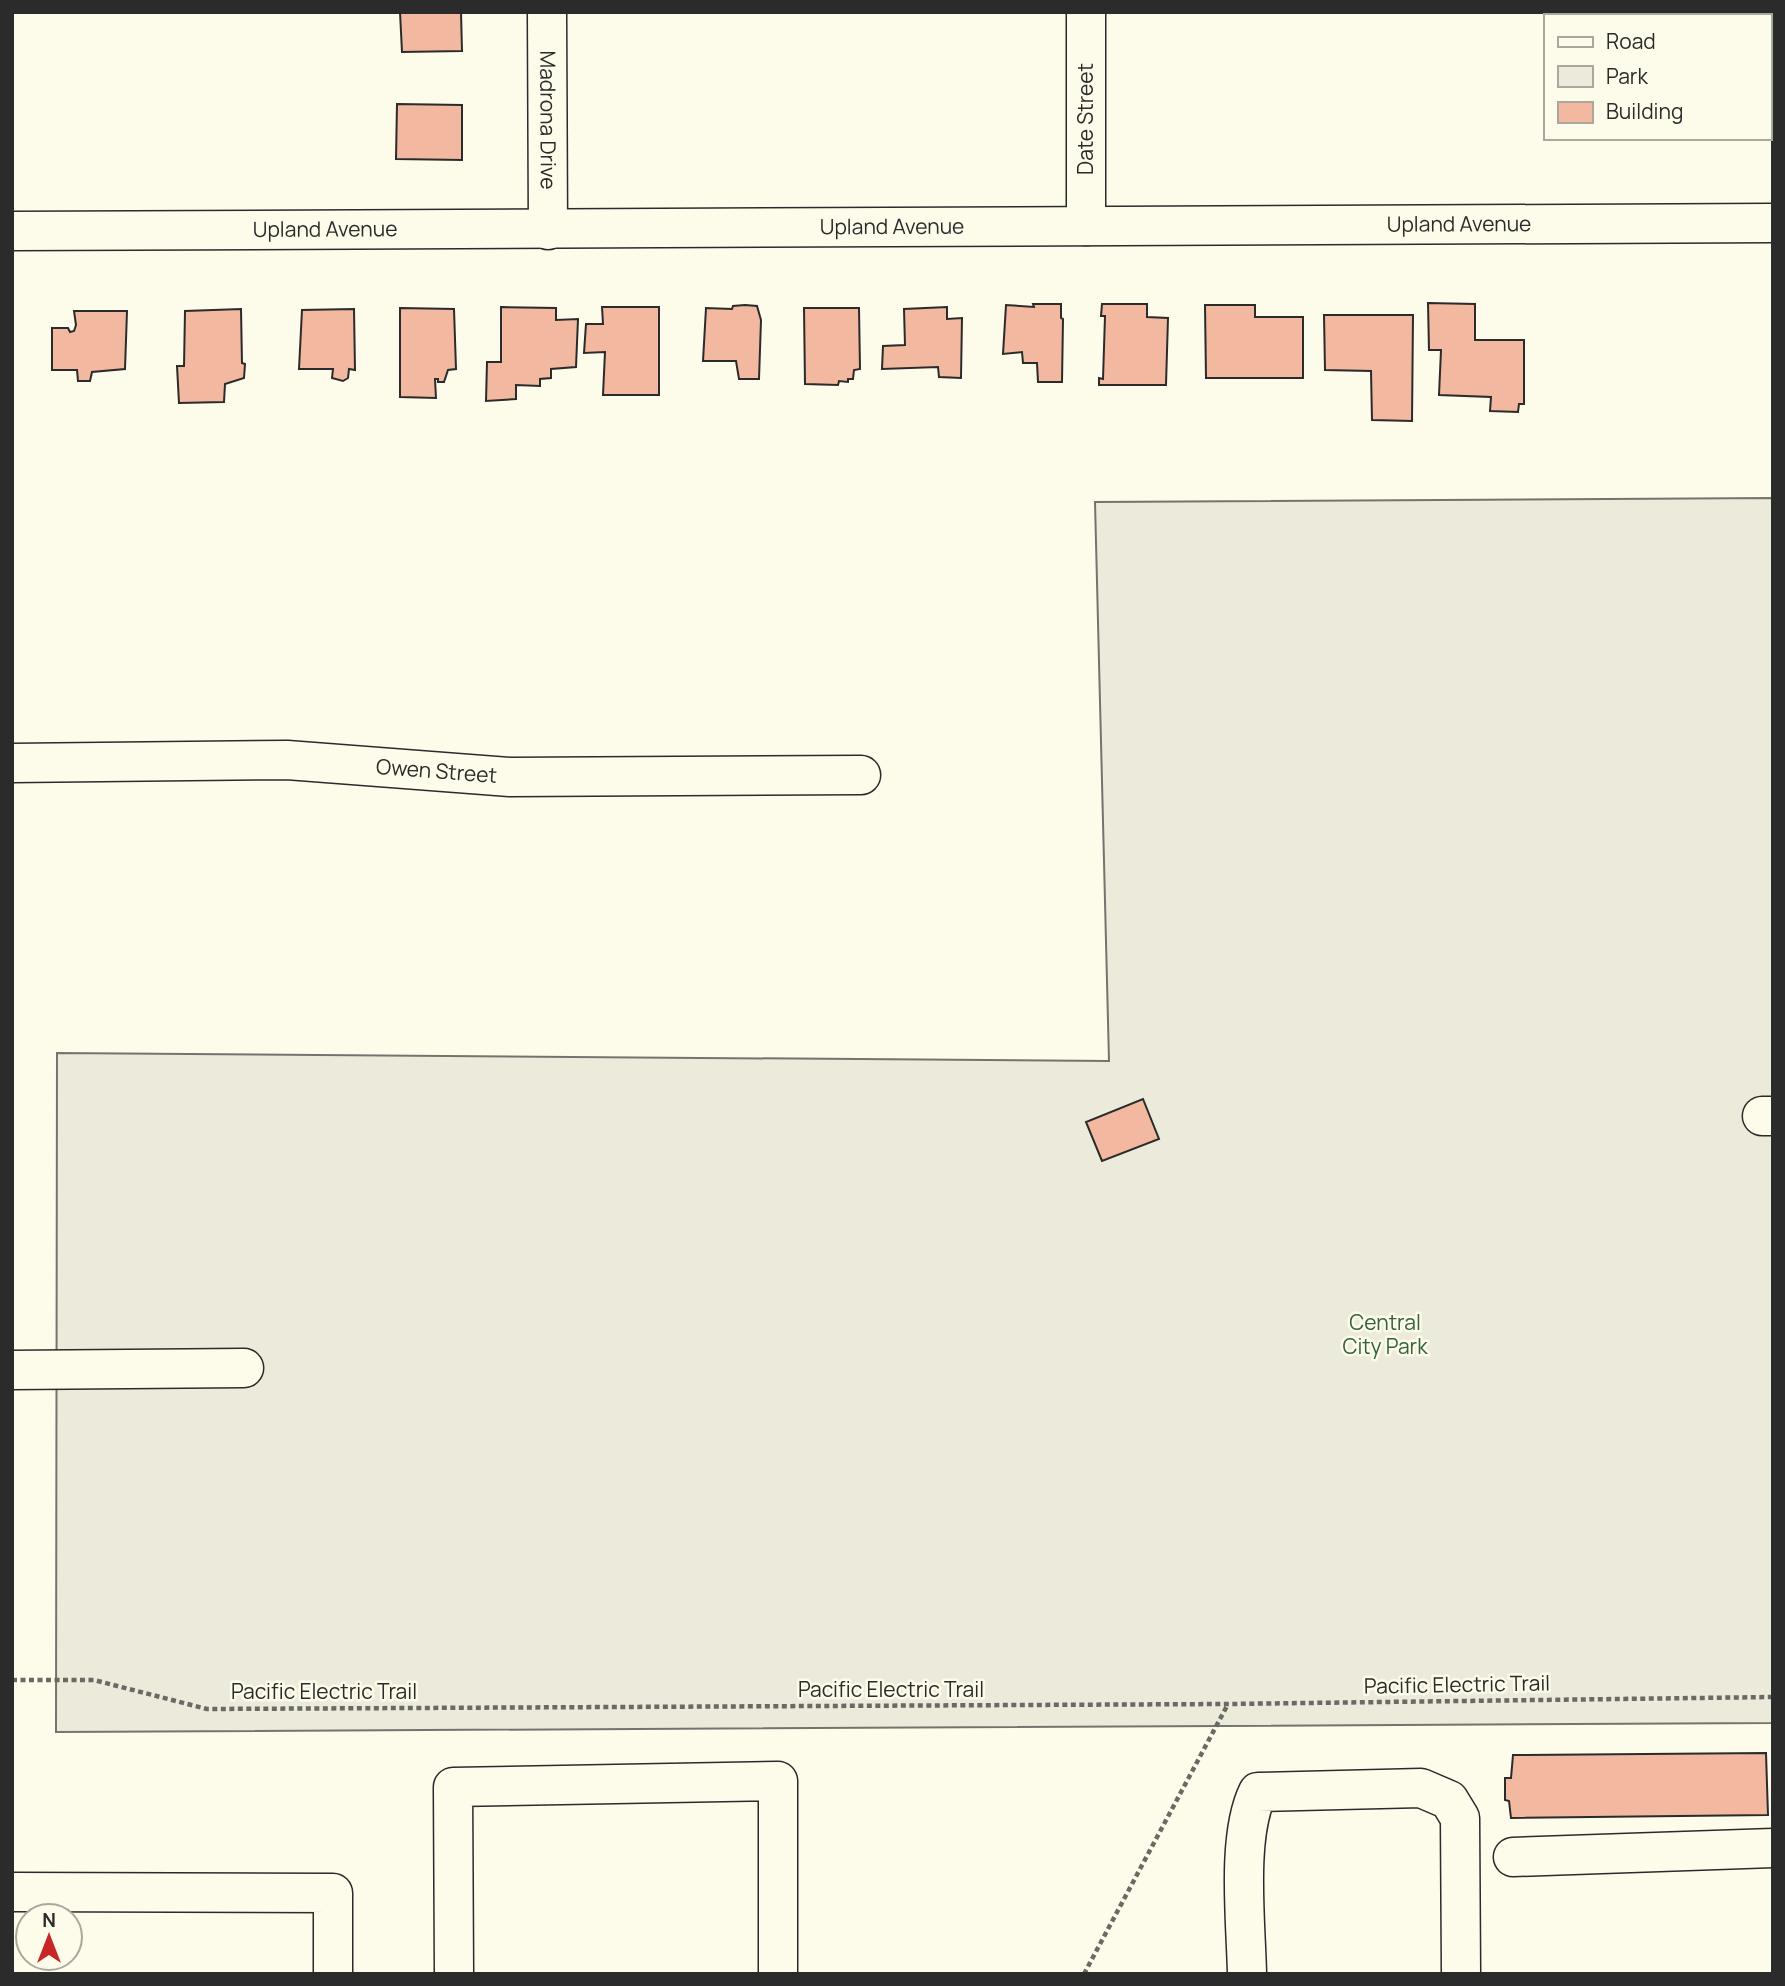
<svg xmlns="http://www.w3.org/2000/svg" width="1785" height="1986" font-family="Manrope,sans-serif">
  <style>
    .green { fill: #ecebdb; stroke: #74746e; stroke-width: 2 }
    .building { fill: #f2b8a0; stroke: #2b2b2b; stroke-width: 2 }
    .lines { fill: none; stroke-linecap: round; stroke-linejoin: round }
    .minor-casing { stroke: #2b2b2b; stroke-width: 41 }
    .path { stroke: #6a6964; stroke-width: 4.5; stroke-dasharray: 5 3.5; stroke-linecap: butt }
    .minor { stroke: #fdfbea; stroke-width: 38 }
    .labels { text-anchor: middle; stroke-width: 5; stroke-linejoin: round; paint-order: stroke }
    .street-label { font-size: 21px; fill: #2b2b2b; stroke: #fdfbea }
    .park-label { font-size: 21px; fill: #34623c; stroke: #fdfbea }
  </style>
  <rect width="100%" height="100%" fill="#fdfbea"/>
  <path class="green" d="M1773,498V1723L56,1732L57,1053L1109,1061L1095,502Z"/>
  <path class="building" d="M400,12H461L462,51L402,52Z
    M397,104L462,105V160L396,159Z
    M1428,303L1475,304V340H1524V404H1519L1518,412L1490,411L1491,397L1439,395L1441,350H1429Z
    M1033,304H1061V318L1063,319L1062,382H1038L1037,363H1023L1022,352L1003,354L1006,305L1034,307Z
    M1102,304H1147V317L1168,318L1166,385H1099V378L1103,379L1105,316H1101Z
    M745,305L757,306L761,320L759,379H739L736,361H703L706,308L732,309L733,306Z
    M1205,305H1255V317H1303V378H1206Z
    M501,307L556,308V320L578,319L576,367L551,369V378L540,379V386L516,385V399L486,401L487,362H501Z
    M602,307H659V395H603L605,352L584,353L586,324H603Z
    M947,307V319L962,318L961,378L939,377L938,367L882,369L883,346L905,345L904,309Z
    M400,308L454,309L456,369L448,370L444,382H438V379H435L436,398L400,397Z
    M804,308H859L860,369L854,370L853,379H848V382L839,381L838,385L805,384Z
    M241,309L242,363L245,364L244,378L225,384L224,402L179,403L177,366H184L185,311Z
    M354,309L355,370L349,369L348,378L343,381L332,378L333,369H299L302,310Z
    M74,311H127L125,369L92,372L90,381H78L77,370H52V328H68L70,332L74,331L76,325Z
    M1324,315H1413L1412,421L1372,420L1371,371L1325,370Z
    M1143,1099L1159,1139L1102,1161L1086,1122Z
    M1766,1753L1768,1815L1511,1818L1509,1801L1505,1800V1778H1511L1513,1755Z"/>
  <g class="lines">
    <g class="minor-casing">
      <g id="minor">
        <path id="s1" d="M547,12L548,230"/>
        <path d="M1086,12V226"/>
        <path id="s2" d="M12,231L1773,223"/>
        <path id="s3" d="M12,763L287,760L510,777L861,775"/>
        <path d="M1762,1116H1773"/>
        <path d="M12,1370L244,1368"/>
        <path d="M1513,1857L1773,1848"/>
        <path d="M12,1892L333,1893V1974"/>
        <path d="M454,1974L453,1787L778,1781V1974"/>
        <path d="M1247,1974C1246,1923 1236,1836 1258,1792L1421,1788L1449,1800L1460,1818L1461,1974"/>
      </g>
    </g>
    <path class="path" d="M12,1680H94L207,1709L1228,1704L1773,1697
      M1084,1974L1228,1704"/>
    <use href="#minor" class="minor"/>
  </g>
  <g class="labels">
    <g class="street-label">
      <text transform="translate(1086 119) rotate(-90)" y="7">Date Street</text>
      <text dy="7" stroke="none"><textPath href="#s1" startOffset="108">Madrona Drive</textPath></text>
      <text dy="7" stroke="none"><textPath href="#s2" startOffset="1447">Upland Avenue</textPath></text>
      <text dy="7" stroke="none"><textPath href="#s2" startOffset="880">Upland Avenue</textPath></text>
      <text dy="7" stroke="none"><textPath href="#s2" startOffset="313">Upland Avenue</textPath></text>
      <text dy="7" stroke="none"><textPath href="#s3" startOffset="425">Owen Street</textPath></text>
      <text transform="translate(1457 1685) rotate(-1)" y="7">Pacific Electric Trail</text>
      <text x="891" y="1697">Pacific Electric Trail</text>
      <text x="324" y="1699">Pacific Electric Trail</text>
    </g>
    <g class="park-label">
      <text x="1385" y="1330">Central<tspan x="1385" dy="24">City Park</tspan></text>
    </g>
  </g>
  <rect width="1785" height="1986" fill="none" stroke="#2b2b2b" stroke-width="28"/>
  <rect x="1544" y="14" width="228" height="126" fill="#fdfbea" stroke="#a9a89e" stroke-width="2"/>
  <rect x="1558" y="37" width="35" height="10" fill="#fdfbea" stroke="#a9a89e" stroke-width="2"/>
  <text x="1606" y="49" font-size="21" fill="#2b2b2b">Road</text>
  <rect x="1558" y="66" width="35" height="21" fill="#ecebdb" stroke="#a9a89e" stroke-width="2"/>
  <text x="1606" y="84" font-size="21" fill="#2b2b2b">Park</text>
  <rect x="1558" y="102" width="35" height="21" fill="#f2b8a0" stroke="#a9a89e" stroke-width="2"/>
  <text x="1606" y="119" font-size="21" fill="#2b2b2b">Building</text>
  <g transform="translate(49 1937)"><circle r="33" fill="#fdfbea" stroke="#a9a89e" stroke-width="2"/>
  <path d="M0-5L12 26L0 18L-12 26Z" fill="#c62828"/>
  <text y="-10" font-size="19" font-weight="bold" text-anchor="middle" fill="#2b2b2b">N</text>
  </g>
</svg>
